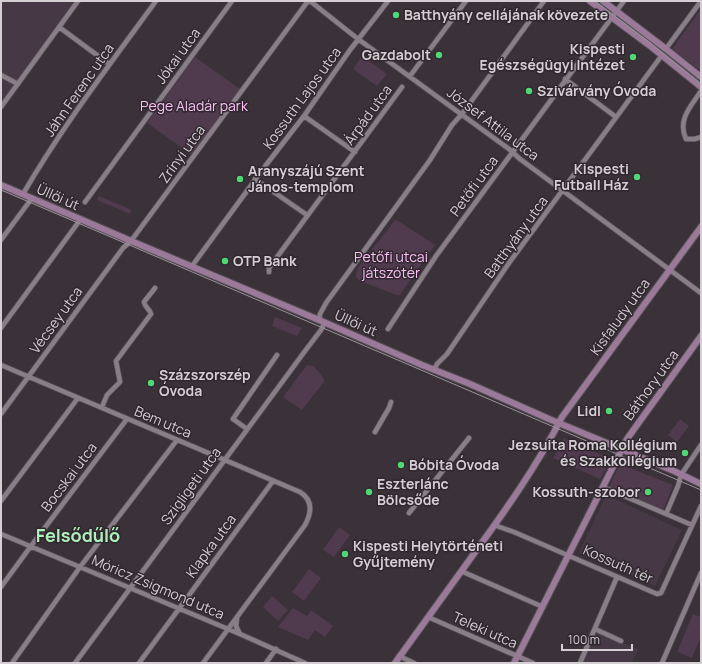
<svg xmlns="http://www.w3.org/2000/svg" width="702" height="664" font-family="Manrope,sans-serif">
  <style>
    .built { fill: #463844 }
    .green { fill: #503a4e }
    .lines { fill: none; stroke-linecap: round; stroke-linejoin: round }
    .street-casing { stroke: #575057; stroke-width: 6 }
    .secondary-casing { stroke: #575057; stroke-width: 8 }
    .street { stroke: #897e88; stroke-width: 4.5 }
    .secondary { stroke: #9a7a98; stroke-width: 6 }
    .tram { stroke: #9a9399; stroke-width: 1 }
    .poi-dot { fill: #50d674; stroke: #30272f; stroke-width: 1.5 }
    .labels { text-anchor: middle; stroke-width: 3; stroke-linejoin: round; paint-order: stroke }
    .poi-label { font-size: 14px; font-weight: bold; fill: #d5cfd4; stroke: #30272f; text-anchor: start }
    .street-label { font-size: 14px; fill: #d5cfd4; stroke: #30272f }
    .park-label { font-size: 14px; fill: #fac1f5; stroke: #30272f }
    .district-label { font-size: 18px; font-weight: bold; fill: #aff1ba; stroke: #30272f }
  </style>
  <rect width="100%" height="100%" fill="#3a3139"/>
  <path class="built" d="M1,1H74L1,103Z
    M606,495L682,530L655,586L579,553Z
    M596,632L638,649L632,663H583Z"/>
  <path class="green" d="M701,9V71L672,49Z
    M362,56L387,74L377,86L353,69Z
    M195,57L240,89L192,155L147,123Z
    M99,196L132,210L130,214L97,200Z
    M395,220L400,222L435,245L399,296L360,281L356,277L357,269Z
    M275,317L302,328L297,336L272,326Z
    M307,365L314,366L324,379V382L323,383L302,410L283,397Z
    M680,419L689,426L677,442L668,435Z
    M564,438L611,459L600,479L553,458Z
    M620,464L673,485L663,510L609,487Z
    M339,527L350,535L334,557L323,550Z
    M309,569L321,578L304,601L292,592Z
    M272,596L288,610L278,621L263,607Z
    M293,608L307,616L311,610L333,626L325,637L315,630L308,640L278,627Z
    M693,614L701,617V636L692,658L677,652Z"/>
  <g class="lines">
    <g class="street-casing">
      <path id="street" d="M310,1L358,39L509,149L520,159L701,293
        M59,27L109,64
        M668,46L701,1
        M1,75L18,84
        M410,76L466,1
        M565,79L616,117
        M701,91C691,106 677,120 686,139H695L701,137
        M1,107L78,1
        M304,116L355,152
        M255,179L307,215
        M23,194C62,127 110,64 156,1
        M85,202L232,1
        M1,240L32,198
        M192,266L266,165L304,116L350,50L388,1
        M269,272V268L402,87
        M319,320L320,314L326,303L430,160L452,125L462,114L544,1
        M1,328L80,220
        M388,329L436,256L624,1
        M1,365L300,492C313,500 312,512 305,525L203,663
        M434,370L437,364L447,354L509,263L662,55
        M102,407L107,395L120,382L116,361L151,314C150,309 145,308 144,302L155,288
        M1,414L123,248L131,241L308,1
        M247,429L233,419L277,355
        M375,432L389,408L391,402
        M603,487L692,525
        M1,501L78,398
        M409,513L469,438
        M666,514L678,486L681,475L701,445
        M494,525L514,532L657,594L661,593L701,506
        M1,534L240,634L305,663
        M461,571L543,607
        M1,587L31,546L127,419
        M428,617L533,663
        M237,618L236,626L240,634
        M595,629L621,641
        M399,656L414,663
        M12,663L80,567L177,440
        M75,663L305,351L321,330L325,322
        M139,663L273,481
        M266,663L276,649
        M580,663L617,577
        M662,663L701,573"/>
    </g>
    <g class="secondary-casing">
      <path id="secondary" d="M590,1L649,45L701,87
        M603,1L666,49L701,77
        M1,185L131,241L319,320L422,365L470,384L549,419L674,471L701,484
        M395,663C421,627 447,591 473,555C505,511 537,466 562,417L701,227
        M514,663L627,439L701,336"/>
    </g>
    <use href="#street" class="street"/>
    <use href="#secondary" class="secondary"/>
    <path class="tram" d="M595,1L650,43L701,84
      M1,190L701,490"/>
  </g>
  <g class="poi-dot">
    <circle cx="396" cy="15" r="4"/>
    <circle cx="439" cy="55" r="4"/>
    <circle cx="633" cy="57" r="4"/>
    <circle cx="529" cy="91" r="4"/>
    <circle cx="637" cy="177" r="4"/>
    <circle cx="240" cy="179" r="4"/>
    <circle cx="225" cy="261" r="4"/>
    <circle cx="151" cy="383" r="4"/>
    <circle cx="609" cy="411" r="4"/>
    <circle cx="685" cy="453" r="4"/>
    <circle cx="401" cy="465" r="4"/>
    <circle cx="369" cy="492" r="4"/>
    <circle cx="648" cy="492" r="4"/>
    <circle cx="345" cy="554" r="4"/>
  </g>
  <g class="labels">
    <g class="poi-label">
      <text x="404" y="20">Batthyány cellájának kövezete</text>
      <text x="625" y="54" text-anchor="end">Kispesti<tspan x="625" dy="16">Egészségügyi Intézet</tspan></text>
      <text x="431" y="60" text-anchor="end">Gazdabolt</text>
      <text x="537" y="96">Szivárvány Óvoda</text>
      <text x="629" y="174" text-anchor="end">Kispesti<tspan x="629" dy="16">Futball Ház</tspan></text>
      <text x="248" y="176">Aranyszájú Szent<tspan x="248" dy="16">János-templom</tspan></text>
      <text x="233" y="266">OTP Bank</text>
      <text x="159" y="380">Százszorszép<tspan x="159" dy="16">Óvoda</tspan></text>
      <text x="601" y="416" text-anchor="end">Lidl</text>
      <text x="677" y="450" text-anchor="end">Jezsuita Roma Kollégium<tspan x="677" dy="16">és Szakkollégium</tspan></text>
      <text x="409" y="470">Bóbita Óvoda</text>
      <text x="377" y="489">Eszterlánc<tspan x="377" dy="16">Bölcsőde</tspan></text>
      <text x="640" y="497" text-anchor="end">Kossuth-szobor</text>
      <text x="353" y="551">Kispesti Helytörténeti<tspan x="353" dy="16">Gyűjtemény</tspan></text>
    </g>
    <g class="street-label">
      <text transform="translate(178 56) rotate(-54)" y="5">Jókai utca</text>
      <text transform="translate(79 90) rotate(-55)" y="5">Jáhn Ferenc utca</text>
      <text transform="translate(302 98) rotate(-54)" y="5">Kossuth Lajos utca</text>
      <text transform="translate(368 115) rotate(-54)" y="5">Árpád utca</text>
      <text transform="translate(493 124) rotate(37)" y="5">József Attila utca</text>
      <text transform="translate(182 154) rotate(-54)" y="5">Zrínyi utca</text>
      <text transform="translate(474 186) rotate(-54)" y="5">Petőfi utca</text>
      <text transform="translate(58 197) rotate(24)" y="5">Üllői út</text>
      <text transform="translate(516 237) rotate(-54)" y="5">Batthyány utca</text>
      <text transform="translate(620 317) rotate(-54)" y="5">Kisfaludy utca</text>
      <text transform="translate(56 320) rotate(-54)" y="5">Vécsey utca</text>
      <text transform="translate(356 323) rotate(24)" y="5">Üllői út</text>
      <text transform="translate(651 385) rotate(-54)" y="5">Báthory utca</text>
      <text transform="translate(163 422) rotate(23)" y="5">Bem utca</text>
      <text transform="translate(69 477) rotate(-53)" y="5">Bocskai utca</text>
      <text transform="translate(191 486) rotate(-54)" y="5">Szigligeti utca</text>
      <text transform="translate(211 546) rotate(-54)" y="5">Klapka utca</text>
      <text transform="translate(618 564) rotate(24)" y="5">Kossuth tér</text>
      <text transform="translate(158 587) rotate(23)" y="5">Móricz Zsigmond utca</text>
      <text transform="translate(485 630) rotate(24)" y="5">Teleki utca</text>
    </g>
    <g class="park-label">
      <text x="194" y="111">Pege Aladár park</text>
      <text x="391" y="262">Petőfi utcai<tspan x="391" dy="16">játszótér</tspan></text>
    </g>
    <g class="district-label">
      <text x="78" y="542">Felsődűlő</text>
    </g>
  </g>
  <rect width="702" height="664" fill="none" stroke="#d5cfd4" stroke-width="4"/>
  <path d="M562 644v6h70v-6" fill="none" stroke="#d5cfd4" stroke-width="2"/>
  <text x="568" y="644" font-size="12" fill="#d5cfd4" stroke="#30272f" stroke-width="3" paint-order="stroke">100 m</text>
</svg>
